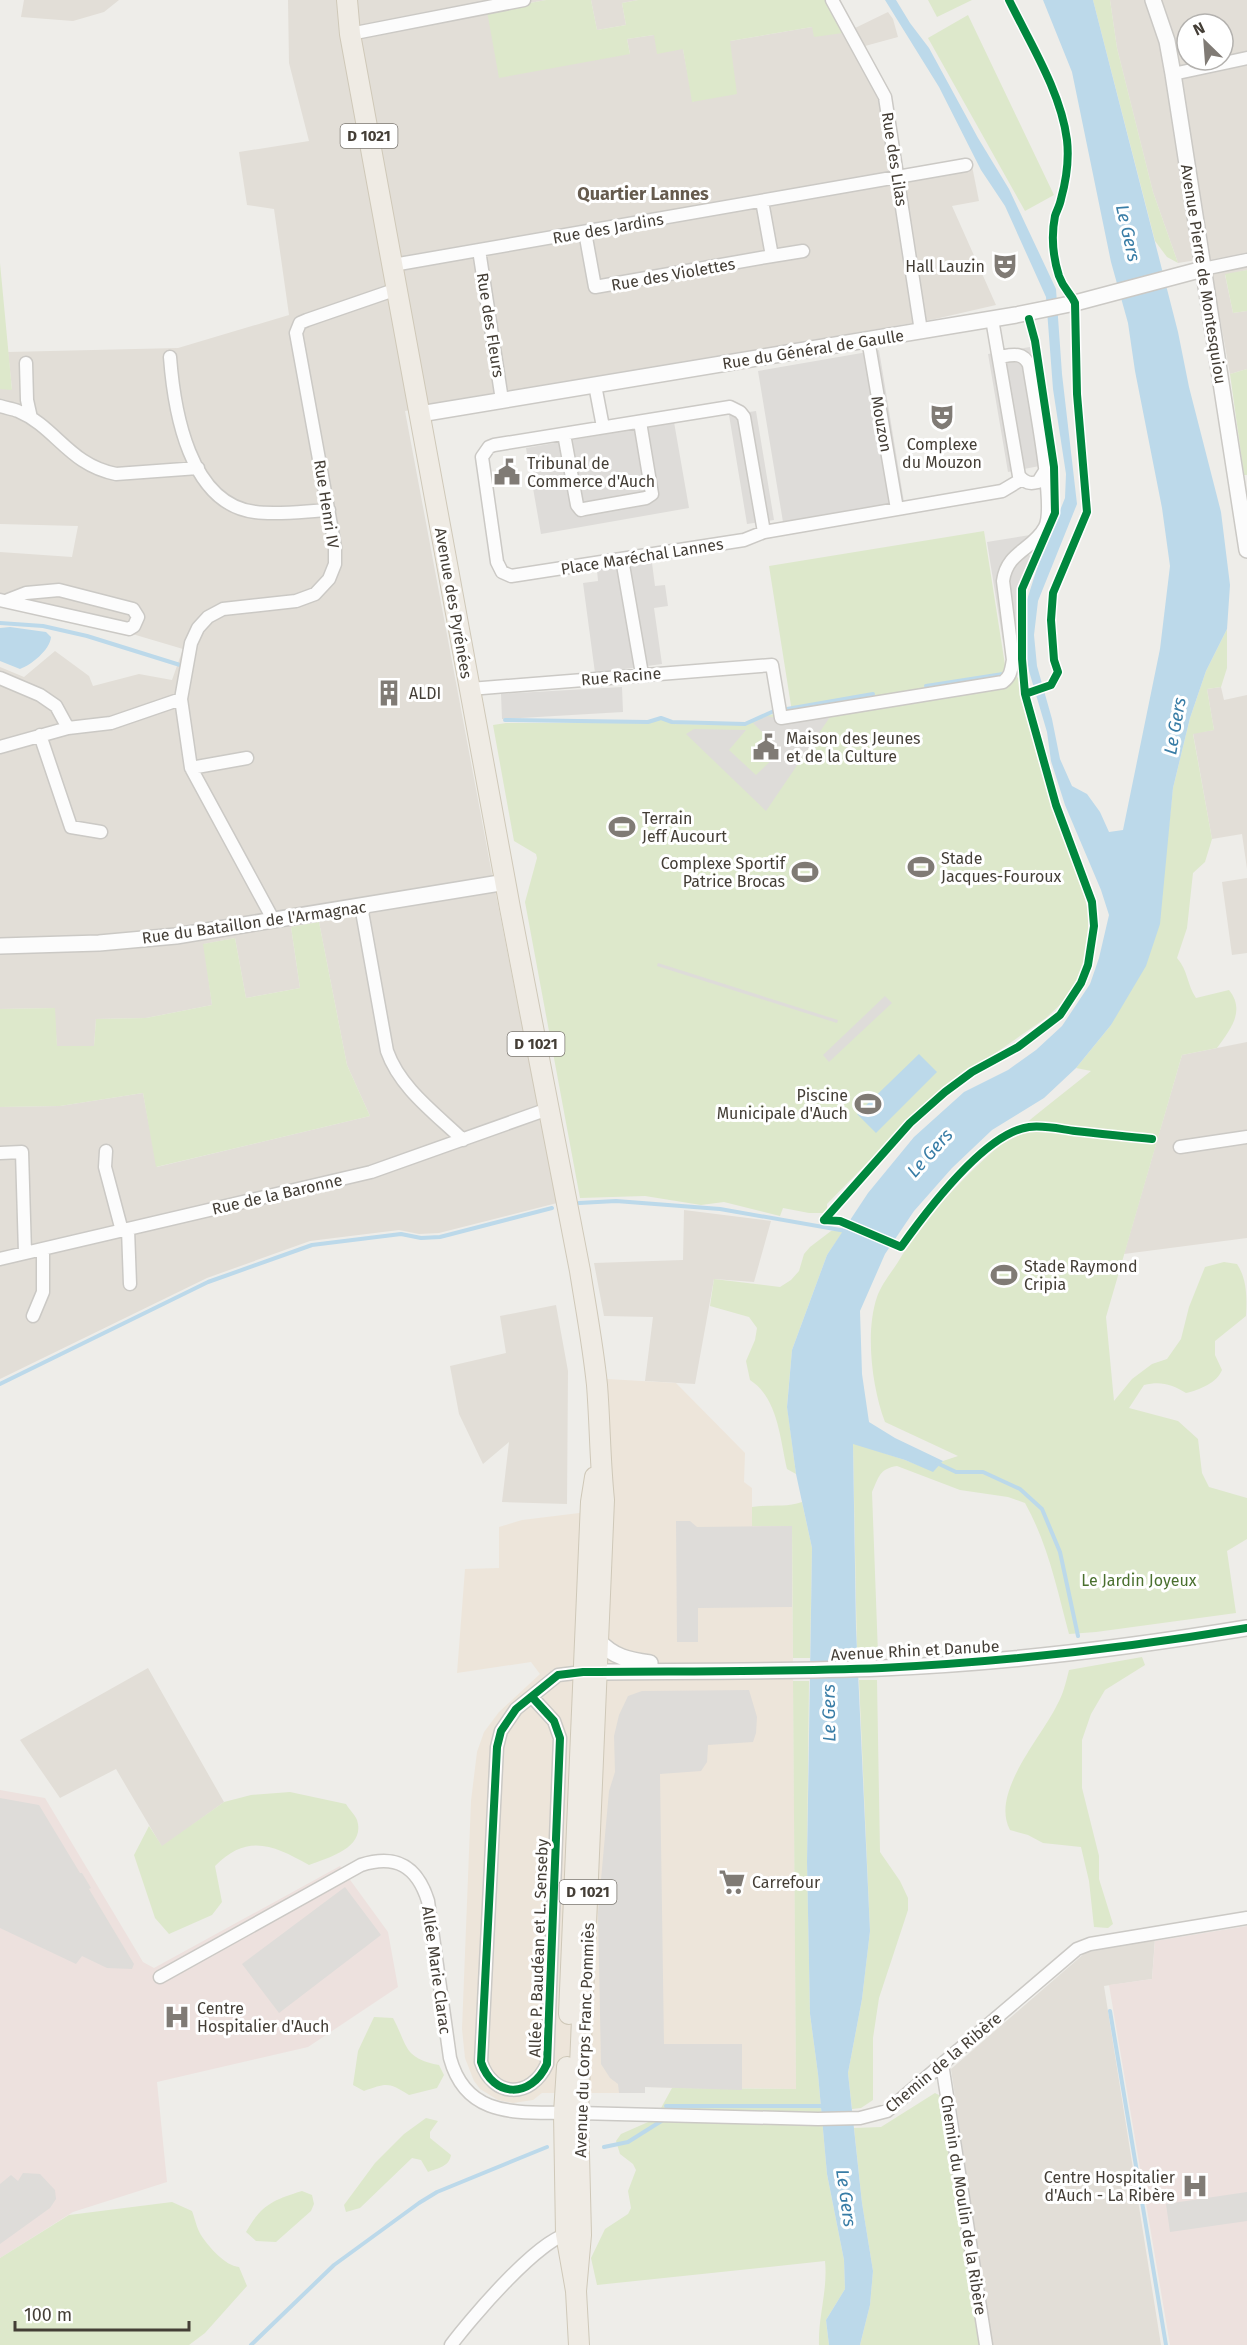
<svg xmlns="http://www.w3.org/2000/svg" width="1247" height="2345" font-family="'Fira Sans',sans-serif">
  <style>
    .residential { fill: #e2ded7; fill-rule: evenodd }
    .commercial { fill: #ede5da }
    .medical { fill: #ede1de }
    .green { fill: #dde8cb }
    .parking { fill: #dedcd9 }
    .water { fill: #bcd9ea }
    .lines { fill: none; stroke-linecap: round; stroke-linejoin: round }
    .stream { stroke: #bcd9ea; stroke-width: 4 }
    .minor-casing { stroke: #cbc9c5; stroke-width: 15 }
    .tertiary-casing { stroke: #cbc9c5; stroke-width: 18 }
    .primary-casing { stroke: #cfc8b8; stroke-width: 22 }
    .minor { stroke: #fcfcfc; stroke-width: 12 }
    .tertiary { stroke: #fcfcfc; stroke-width: 15 }
    .primary { stroke: #efebe4; stroke-width: 20 }
    .cycleway-casing { stroke: #fff; stroke-width: 11 }
    .cycleway { stroke: #00873e; stroke-width: 8 }
    .labels { text-anchor: middle; stroke-width: 6; stroke-linejoin: round; paint-order: stroke }
    .shield { fill: #fff; stroke: #7c7872; stroke-width: 1.5 }
    .shield-label { font-size: 15px; font-weight: bold; fill: #443e36 }
    .street-label { font-size: 16px; fill: #443e36; stroke: #fff }
    .poi-label { font-size: 16px; fill: #443e36; stroke: #fff; text-anchor: start }
    .park-label { font-size: 16px; fill: #4a702f; stroke: #fff }
    .neighbourhood-label { font-size: 18px; font-weight: bold; fill: #665b4e; stroke: #fff }
    .water-label { font-size: 18px; font-style: italic; fill: #397da6; stroke: #fff }
  </style>
  <rect width="100%" height="100%" fill="#eeede9"/>
  <path class="residential" d="M24,0H119L104,12L73,21L21,17Z
    M288,0H546L487,11L630,54L627,39L654,35L683,49L693,102L730,41L812,27L843,32L825,0H837L853,29L888,12L893,19L898,37L865,46L889,92L902,172L971,161L979,201L952,206L996,305L935,319L405,411L491,869L557,1203L439,1233L419,1234L399,1230L310,1241L207,1278L0,1379V1107L60,1106L143,1093L157,1167L370,1116L347,1065L319,922L291,927L300,988L246,998L235,938L204,944L212,1005L146,1018L96,1019L94,1046L57,1047L54,1008L0,1009V667L24,677L55,651L89,676L93,686L139,674L172,680L183,649L129,633L0,605V552L72,557L78,526L0,524V389H12L8,352L178,348L289,315L274,209L247,205L239,152L309,141L289,63Z
    M591,0H638L622,3L626,25L597,30Z
    M1110,0H1247V270L1225,275L1233,313L1247,311V369L1230,374L1209,258L1178,263L1153,192L1117,48ZM1187,24H1223V60H1187Z
    M1221,687L1224,700L1247,695V869L1242,834L1212,839L1193,733L1214,730L1207,689Z
    M1247,878V953L1232,955L1222,882Z
    M1247,1042V1238L1124,1254L1182,1055Z
    M684,1210L771,1221L754,1282L714,1279L695,1384L645,1381L653,1317L604,1316L594,1263L683,1260Z
    M556,1305L568,1371L567,1504L502,1502L509,1442L483,1464L459,1414L450,1366L506,1353L500,1316Z
    M148,1668L224,1802L162,1847L116,1769L60,1798L20,1740Z
    M1155,1938L1152,1979L1104,1986L1161,2345H991L951,2069L1086,1952L1095,1948Z"/>
  <path class="commercial" d="M607,1379L676,1383L745,1453L744,1482L752,1488V1526H792L796,2089L645,2087V2093H542L533,2100L513,2103L498,2100L480,2089L474,2081L465,2058L462,2029L471,1801L477,1752L484,1732L499,1712L540,1674L531,1662L457,1673L465,1569L499,1568V1527L522,1520L612,1509Z"/>
  <path class="medical" d="M0,1790L45,1798L143,1962L154,1968L340,1866L388,1932L398,1987L308,2047L157,2082L167,2182L73,2212L0,2258Z
    M1247,1926V2345H1170L1109,1985L1152,1979L1155,1941Z"/>
  <path class="green" d="M546,0H591L597,30L626,25L622,3L638,0H825L843,33L814,37L812,27L730,41L737,94L692,102L683,49L657,54L654,35L627,39L630,54L499,78L487,11Z
    M928,0H972L937,17Z
    M1093,0H1110L1117,48L1153,192L1178,263L1167,257L1155,241Z
    M968,15L1054,195L1025,211L928,38Z
    M0,263L12,390L0,389Z
    M1247,270V311L1233,313L1225,274Z
    M1247,369V475H1244L1230,374Z
    M984,531L1005,665L1019,679L1054,810L1082,887L1089,915L1086,960L1077,983L1063,1002L1046,1018L945,1088L908,1121L827,1204V1213H809L783,1208L780,1216L724,1202L701,1205L645,1196L580,1198L525,902L537,858L536,854L514,841L493,725L506,723H649L661,719L673,724L746,725L768,715L792,712L769,566Z
    M1227,629V668L1221,687L1207,689L1214,730L1193,734L1212,839L1205,862L1193,873L1187,928L1177,958C1188,970 1187,985 1196,998L1229,990C1246,1011 1230,1030 1217,1048L1182,1055L1106,1317L1114,1401L1132,1379L1152,1364L1167,1359L1181,1339L1189,1307L1205,1267L1224,1262L1237,1264C1247,1279 1247,1297 1246,1316L1215,1341V1355L1222,1370C1217,1383 1199,1390 1186,1393C1171,1384 1161,1381 1144,1385L1129,1408L1178,1421L1198,1439L1202,1473L1209,1487L1247,1498V1539L1227,1551L1236,1613L1096,1632L1069,1634C1057,1589 1048,1544 1025,1503L1008,1497L960,1490L897,1466C879,1469 879,1477 872,1492L878,1654H857L853,1443L905,1460L933,1471L943,1461L958,1456L885,1422C872,1388 865,1332 877,1297C881,1285 891,1273 898,1262C947,1181 1019,1129 1091,1071L1076,1068L1111,1025L1166,852L1173,788L1190,718L1206,671Z
    M319,922L347,1065L370,1116L156,1167L143,1093L60,1106L0,1107V1009L55,1008L57,1046H94L96,1019L146,1018L212,1005L203,944L235,938L246,998L300,988L291,927Z
    M844,1230L827,1255L792,1350L787,1406L796,1474L787,1469C780,1439 778,1398 750,1380L746,1361L755,1340L757,1328L749,1317L710,1306L714,1279L780,1287L791,1280L799,1271L804,1254L810,1247L831,1231Z
    M802,1502L812,1548L810,1658H793L792,1526H752V1507C769,1504 785,1508 802,1502Z
    M1142,1657L1145,1665L1105,1690L1091,1714L1082,1740V1788L1099,1856V1879L1113,1924L1108,1928L1094,1927L1089,1881L1081,1847L1043,1843L1028,1835L1010,1830C990,1793 1041,1738 1057,1705C1063,1695 1066,1682 1069,1670Z
    M859,1680H877L880,1852L900,1881L908,1898V1910L879,1998L873,2038V2100L861,2108L852,2109L848,2073L862,1999L870,1931Z
    M793,1681H809L807,1862L810,2014L818,2074L827,2174L844,2260L845,2289L826,2320L829,2345H819C818,2316 828,2290 825,2261L597,2285L591,2258L605,2229L628,2214L631,2208L628,2191L636,2170L633,2164L620,2154L616,2141L621,2134L655,2119L672,2088L796,2089Z
    M290,1792L346,1804C349,1809 355,1815 357,1820C366,1848 328,1858 309,1865C274,1845 247,1833 215,1866L222,1902L212,1915L169,1934L155,1918L134,1855L149,1826L162,1846L224,1802L251,1795Z
    M374,2017L393,2018C408,2046 403,2058 439,2065L444,2075L437,2088L409,2095C388,2082 387,2083 364,2091L353,2085L358,2051Z
    M935,2093L941,2096L979,2345H860L870,2305L873,2271L862,2203L854,2128L881,2127Z
    M426,2118L438,2121L430,2132V2138L451,2155C449,2167 438,2168 428,2172L421,2160L412,2158L360,2208L346,2212L344,2205L375,2163L404,2134Z
    M302,2191L312,2195L314,2204L311,2211L276,2242L256,2241L246,2232C261,2205 273,2200 302,2191Z
    M172,2202L192,2211C195,2219 197,2229 201,2235C208,2246 225,2266 239,2267L247,2286L205,2333L189,2345H0V2258L69,2215Z"/>
  <path class="parking" d="M1030,347L1050,464L1008,472L988,354Z
    M879,350L904,502L783,522L758,371Z
    M756,411L774,520L747,524L729,415Z
    M674,422L689,508L541,534L526,448Z
    M1030,535L1031,540L1020,543L1021,549L1032,557L1025,569L1017,590L1018,639L1003,642L987,542Z
    M652,563L655,586L665,585L668,606L654,608L662,664L595,673L583,583L598,581L597,570Z
    M622,687L623,712L502,719L501,694Z
    M832,714L766,811L686,734L694,729L746,730L729,750L756,775L781,751L753,723L767,716L786,720Z
    M658,963L838,1020L837,1023L657,966Z
    M885,996L892,1003L829,1062L823,1055Z
    M676,1521H690L697,1527L792,1526V1607L698,1608V1642H677Z
    M749,1690L757,1717L756,1733L753,1742L708,1745L707,1762L701,1771L660,1774L664,2044H742V2090L645,2087V2093H619L618,2084L610,2078L601,2064L598,1913L609,1791L615,1772L614,1736L619,1715L628,1696L642,1691Z
    M0,1798L39,1805L80,1873H82L91,1888L89,1889L134,1964L132,1969L107,1968L82,1956L76,1964L0,1928Z
    M345,1887L381,1935L279,2013L242,1964Z
    M23,2173L40,2174L55,2190L56,2199L50,2208L0,2244V2184L11,2175L18,2181Z
    M1247,2192V2221L1170,2232L1166,2204Z"/>
  <path class="water" d="M885,0H896L910,23L929,48L978,138L1009,189L1056,289L1062,374L1077,504L1038,601L1034,635L1037,666L1052,719L1060,759L1072,786L1087,794L1100,812L1109,832L1123,830L1160,649L1170,566L1162,508L1135,371L1128,323L1111,262L1072,72L1043,0H1093L1178,332L1189,387L1221,512L1230,585L1227,629L1206,671L1190,718L1173,788L1160,924L1146,966L1111,1025L1076,1068L1044,1098L992,1130L952,1168L914,1211L885,1254L860,1311L862,1374L869,1422L895,1438L943,1461L933,1472L905,1460L853,1444L856,1628L870,1931L862,1999L848,2073L862,2203L873,2271L870,2305L860,2345H829L826,2320L845,2289L844,2260L827,2174L818,2074L810,2014L807,1862L812,1548L796,1474L787,1407L792,1350L827,1255L868,1193L914,1137L964,1092L1008,1070L1036,1050L1062,1026L1090,984L1099,958L1109,915L1101,890L1065,805L1051,761L1047,732L1029,671L1024,641L1026,603L1039,562L1065,498L1066,474L1053,389L1046,297L1005,206L981,170L939,87Z
    M10,627L46,632L51,637C50,650 31,665 20,669L0,661V628Z
    M919,1054L937,1072L876,1133L857,1114Z"/>
  <g class="lines">
    <path class="stream" d="M0,623L43,626L87,636L180,665
      M926,686L1003,674
      M787,709L873,694
      M505,720L648,722L661,718L672,722L745,724L774,711
      M579,1203L616,1201L720,1209L846,1231
      M0,1384L208,1282L312,1245L401,1234L421,1238L440,1237L552,1208
      M937,1463L956,1472H983L1020,1489L1042,1509L1060,1552L1078,1636
      M1110,2011L1166,2345
      M666,2106H824
      M604,2147L628,2142L663,2120
      M251,2345L334,2265L419,2203L437,2192L547,2147"/>
    <g class="minor-casing">
      <path id="minor" d="M832,0L885,97L921,331
        M350,34L524,0
        M1173,74L1247,58
        M585,232L595,287L772,256L762,201
        M479,250L502,400
        M772,256L803,251
        M393,265L966,165
        M1203,269L1247,260
        M992,319L1019,476C1025,483 1030,484 1038,482L1045,471
        M868,339L897,509
        M170,357C174,410 189,504 255,512C279,515 305,511 329,510
        M26,363L27,400L31,418
        M595,385L603,427
        M0,406C6,408 13,409 18,411C56,427 69,465 116,474L198,468
        M564,434L577,505L581,510L584,509L646,498L652,494L640,422
        M764,532L744,417L740,412L730,407L494,445L489,447L482,457L497,562L502,572L511,576L744,540L764,532L1002,491L1022,479
        M622,559L642,674
        M0,600L129,629L134,626L138,617L133,609L59,590L26,593L8,600
        M0,678L40,695L56,706L68,728L111,723L181,699
        M470,689L772,665L781,718L1003,682C1011,676 1011,670 1013,660L1003,581C1007,551 1033,550 1045,527C1056,506 1033,394 1029,365C1023,351 1011,355 999,357
        M40,735L71,827L101,832
        M0,747L68,728
        M191,768L247,758
        M361,906L387,1051C400,1088 435,1113 463,1140
        M274,921L191,768L181,699L191,643L198,628L208,617L223,609L296,601L315,594L329,579L335,564V547L296,333L300,323L307,320L397,289
        M1180,1147L1247,1137
        M106,1151L105,1167L122,1231
        M0,1153L22,1152L25,1253
        M128,1229L130,1284
        M0,1259L371,1172L548,1109
        M33,1316L43,1292V1249
        M532,1697L554,1721L560,1738L547,2064C531,2099 493,2098 481,2062L497,1747L501,1731L516,1709L558,1675L583,1672
        M160,1977L361,1865C396,1854 417,1866 428,1901L450,2058C466,2117 515,2112 564,2113
        M942,2064L986,2345
        M578,2113L818,2119L860,2118L887,2111L1077,1949L1090,1944L1247,1918
        M451,2345C468,2322 543,2233 571,2234"/>
    </g>
    <g class="tertiary-casing">
      <path id="tertiary" d="M1153,0L1167,41L1173,74L1247,550
        M420,414L1016,315L1075,303L1203,269
        M0,946L99,943L176,936L506,882
        M599,1641C613,1657 629,1660 650,1663
        M586,1672C684,1671 783,1672 881,1668C1004,1663 1126,1648 1247,1628"/>
    </g>
    <g class="primary-casing">
      <path id="primary" d="M347,0L350,34L510,908L580,1271C586,1309 593,1346 597,1385C600,1423 600,1462 604,1500L578,2113L581,2235L576,2291
        M569,2014L591,1502L595,1477
        M567,2067L564,2113L566,2234L576,2291L579,2345"/>
    </g>
    <use href="#minor" class="minor"/>
    <use href="#tertiary" class="tertiary"/>
    <use href="#primary" class="primary"/>
    <g class="cycleway-casing">
      <path id="cycleway" d="M1009,0C1030,43 1061,92 1067,140C1069,158 1066,181 1061,199C1060,205 1057,210 1055,216C1051,236 1053,257 1059,276C1064,290 1070,292 1075,303L1077,394L1087,512L1053,593L1051,620L1054,660L1058,672L1051,685L1025,694
        M824,1220L910,1123L945,1092L972,1072L1018,1047L1060,1015L1081,983L1088,965L1094,926L1092,902L1056,805L1025,694L1022,659V589L1055,513L1054,467L1035,341L1029,319
        M824,1220L840,1221L901,1247C926,1212 985,1133 1029,1127C1044,1125 1060,1129 1075,1131C1100,1134 1126,1136 1152,1139
        M532,1697L554,1721L560,1738L547,2064C531,2099 493,2098 481,2062L497,1747L501,1731L516,1709L558,1675L583,1672C682,1671 783,1672 882,1668C1004,1662 1126,1648 1247,1628"/>
    </g>
    <use href="#cycleway" class="cycleway"/>
  </g>
  <defs>
    <g id="theatre-bare" transform="scale(2.07)"><path d="M-5-5.5Q0-4 5-5.5V0Q5 5 0 6Q-5 5-5 0ZM-3.3-2.5H-1v1.5H-3.3ZM1-2.5H3.3v1.5H1ZM-2.8 1Q0 5.5 2.8 1Z" fill="#807b75" stroke="#fff" stroke-width="2.5" paint-order="stroke"/></g>
    <g id="civic-bare" transform="scale(2.07)"><path d="M-.6-6.5H3V-4.5H.6V-3L4-1V1h2V6H-6V1h2V-1L-.6-3ZM-1.2 2.5V6h2.4V2.5Z" fill="#807b75" stroke="#fff" stroke-width="2.5" paint-order="stroke"/></g>
    <g id="building-bare" transform="scale(2.07)"><path d="M-4-6H4V6H1V3H-1V6H-4ZM-2.5-4.3h1.7v1.8h-1.7ZM.8-4.3h1.7v1.8H.8ZM-2.5-1h1.7V.8h-1.7ZM.8-1h1.7V.8H.8Z" fill="#807b75" stroke="#fff" stroke-width="2.5" paint-order="stroke"/></g>
    <g id="stadium-bare" transform="scale(2.07)"><path d="M0-5a6.5 5 0 1 0 0 10a6.5 5 0 1 0 0-10ZM-3.5-1.8h7v3.6h-7Z" fill="#807b75" stroke="#fff" stroke-width="2.5" paint-order="stroke"/></g>
    <g id="supermarket-bare" transform="scale(2.07)"><path d="M-6-5.5h2.5l.6 2H6L4.5 2H-2.5L-4.4-4H-6ZM-1.5 3.2a1.3 1.3 0 1 0 .1 0ZM3 3.2a1.3 1.3 0 1 0 .1 0Z" fill="#807b75" stroke="#fff" stroke-width="2.5" paint-order="stroke"/></g>
    <g id="hospital-bare" transform="scale(2.07)"><path d="M-5-5h3v3.5h4V-5h3V5h-3V1.5h-4V5h-3Z" fill="#807b75" stroke="#fff" stroke-width="2.5" paint-order="stroke"/></g>
  </defs>
  <g fill-rule="evenodd">
    <use href="#theatre-bare" x="1005" y="266"/>
    <use href="#theatre-bare" x="942" y="417"/>
    <use href="#civic-bare" x="507" y="472"/>
    <use href="#building-bare" x="389" y="693"/>
    <use href="#civic-bare" x="766" y="747"/>
    <use href="#stadium-bare" x="622" y="827"/>
    <use href="#stadium-bare" x="921" y="867"/>
    <use href="#stadium-bare" x="805" y="872"/>
    <use href="#stadium-bare" x="868" y="1104"/>
    <use href="#stadium-bare" x="1004" y="1275"/>
    <use href="#supermarket-bare" x="732" y="1882"/>
    <use href="#hospital-bare" x="177" y="2017"/>
    <use href="#hospital-bare" x="1195" y="2186"/>
  </g>
  <g class="labels">
    <g class="shield">
      <rect x="340.5" y="124" width="57" height="24" rx="4.5"/>
      <rect x="507.5" y="1032" width="57" height="24" rx="4.5"/>
      <rect x="559.5" y="1880" width="57" height="24" rx="4.5"/>
    </g>
    <g class="shield-label">
      <text x="369" y="141">D 1021</text>
      <text x="536" y="1049">D 1021</text>
      <text x="588" y="1897">D 1021</text>
    </g>
    <g class="street-label">
      <text transform="translate(895 159) rotate(81)" y="6">Rue des Lilas</text>
      <text transform="translate(608 228) rotate(-10)" y="6">Rue des Jardins</text>
      <text transform="translate(673 274) rotate(-10)" y="6">Rue des Violettes</text>
      <text transform="translate(1204 274) rotate(81)" y="6">Avenue Pierre de Montesquiou</text>
      <text transform="translate(491 325) rotate(81)" y="6">Rue des Fleurs</text>
      <text transform="translate(813 349) rotate(-9)" y="6">Rue du Général de Gaulle</text>
      <text transform="translate(882 424) rotate(80)" y="6">Mouzon</text>
      <text transform="translate(327 504) rotate(81)" y="6">Rue Henri IV</text>
      <text transform="translate(642 556) rotate(-9)" y="6">Place Maréchal Lannes</text>
      <text transform="translate(454 603) rotate(80)" y="6">Avenue des Pyrénées</text>
      <text transform="translate(621 676) rotate(-5)" y="6">Rue Racine</text>
      <text transform="translate(254 922) rotate(-8)" y="6">Rue du Bataillon de l'Armagnac</text>
      <text transform="translate(277 1194) rotate(-13)" y="6">Rue de la Baronne</text>
      <text transform="translate(915 1650) rotate(-3)" y="6">Avenue Rhin et Danube</text>
      <text transform="translate(538 1948) rotate(-88)" y="6">Allée P. Baudéan et L. Senseby</text>
      <text transform="translate(437 1970) rotate(82)" y="6">Allée Marie Clarac</text>
      <text transform="translate(584 2040) rotate(-88)" y="6">Avenue du Corps Franc Pommiès</text>
      <text transform="translate(943 2062) rotate(-40)" y="6">Chemin de la Ribère</text>
      <text transform="translate(964 2205) rotate(81)" y="6">Chemin du Moulin de la Ribère</text>
    </g>
    <g class="poi-label">
      <text x="985" y="272" text-anchor="end">Hall Lauzin</text>
      <text x="942" y="450" text-anchor="middle">Complexe<tspan x="942" dy="18">du Mouzon</tspan></text>
      <text x="527" y="469">Tribunal de<tspan x="527" dy="18">Commerce d'Auch</tspan></text>
      <text x="409" y="699">ALDI</text>
      <text x="786" y="744">Maison des Jeunes<tspan x="786" dy="18">et de la Culture</tspan></text>
      <text x="642" y="824">Terrain<tspan x="642" dy="18">Jeff Aucourt</tspan></text>
      <text x="941" y="864">Stade<tspan x="941" dy="18">Jacques-Fouroux</tspan></text>
      <text x="785" y="869" text-anchor="end">Complexe Sportif<tspan x="785" dy="18">Patrice Brocas</tspan></text>
      <text x="848" y="1101" text-anchor="end">Piscine<tspan x="848" dy="18">Municipale d'Auch</tspan></text>
      <text x="1024" y="1272">Stade Raymond<tspan x="1024" dy="18">Cripia</tspan></text>
      <text x="752" y="1888">Carrefour</text>
      <text x="197" y="2014">Centre<tspan x="197" dy="18">Hospitalier d'Auch</tspan></text>
      <text x="1175" y="2183" text-anchor="end">Centre Hospitalier<tspan x="1175" dy="18">d'Auch - La Ribère</tspan></text>
    </g>
    <g class="park-label">
      <text x="1139" y="1586">Le Jardin Joyeux</text>
    </g>
    <g class="neighbourhood-label">
      <text x="643" y="200">Quartier Lannes</text>
    </g>
    <g class="water-label">
      <text transform="translate(1128 233) rotate(77)" y="6">Le Gers</text>
      <text transform="translate(1175 726) rotate(-80)" y="6">Le Gers</text>
      <text transform="translate(930 1153) rotate(-48)" y="6">Le Gers</text>
      <text transform="translate(829 1713) rotate(-91)" y="6">Le Gers</text>
      <text transform="translate(846 2198) rotate(82)" y="6">Le Gers</text>
    </g>
  </g>
  <g transform="translate(1205 42) rotate(335)"><circle r="28" fill="#ffffff" stroke="#b4b2af" stroke-width="1.5"/>
  <path d="M0-4.5L10 22L0 15L-10 22Z" fill="#807b75"/>
  <text y="-9" font-size="16" font-weight="bold" text-anchor="middle" fill="#443e36">N</text>
  </g>
  <path d="M15 2321v9h174v-9" fill="none" stroke="#443e36" stroke-width="3"/>
  <text x="24" y="2321" font-size="18" fill="#443e36" stroke="#ffffff" stroke-width="4.5" paint-order="stroke">100 m</text>
</svg>
